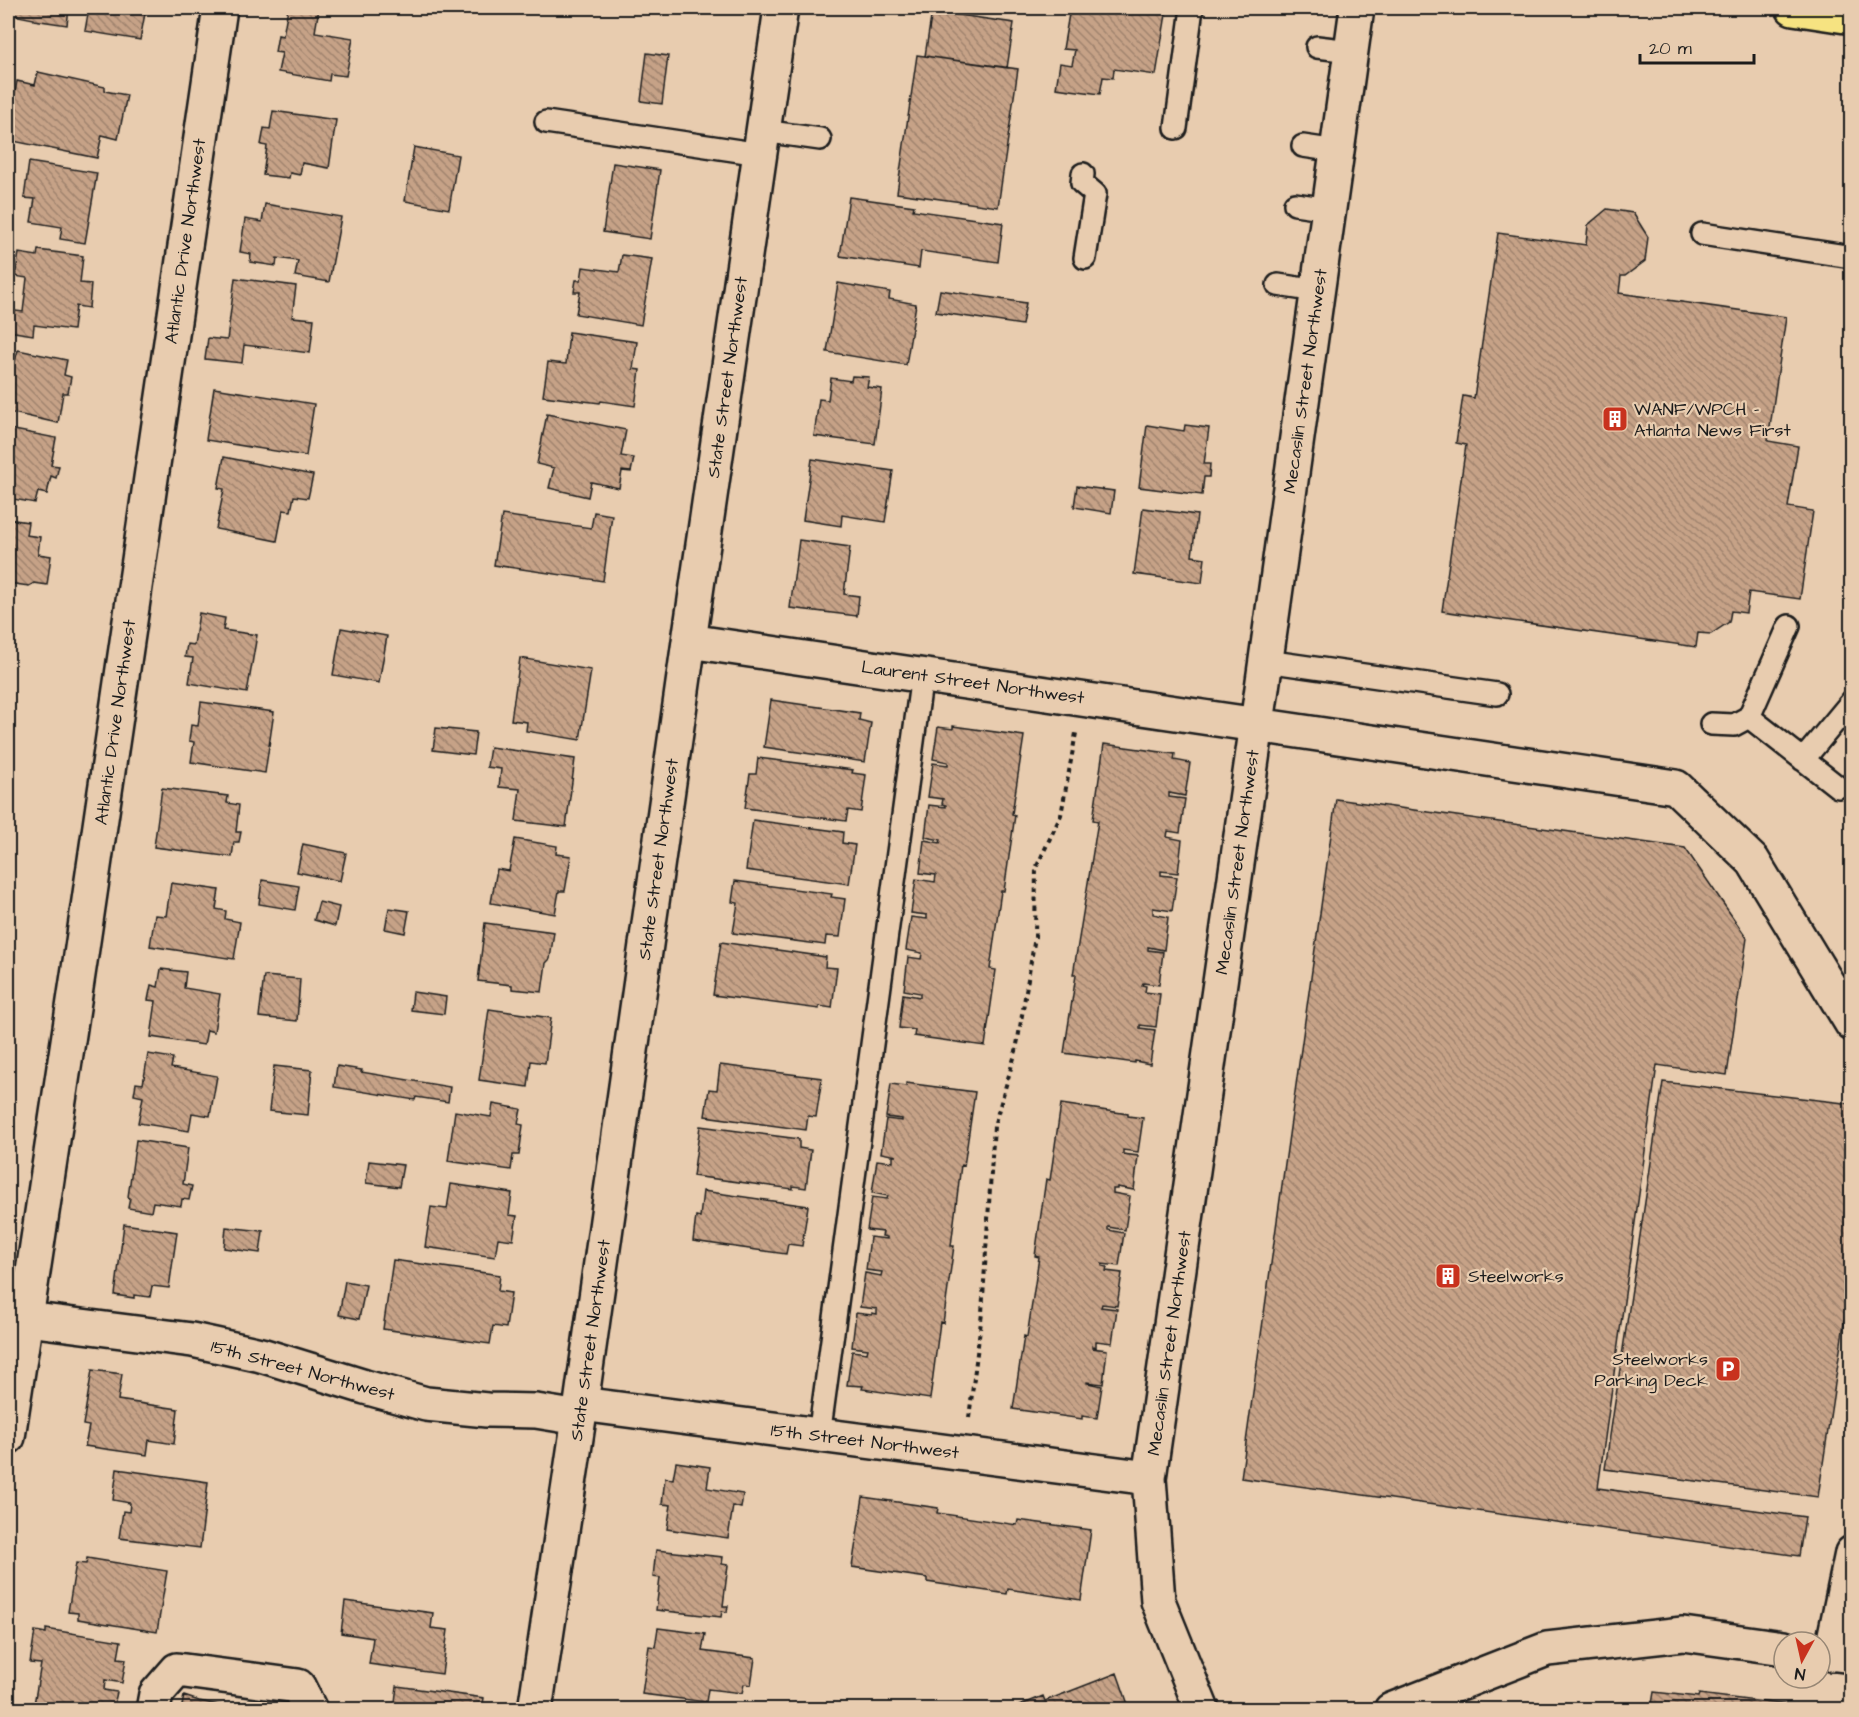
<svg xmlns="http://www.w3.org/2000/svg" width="1859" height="1717" font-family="'Architects Daughter',sans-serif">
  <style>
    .building { fill: url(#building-back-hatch); stroke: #1c1c1c; stroke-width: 1.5 }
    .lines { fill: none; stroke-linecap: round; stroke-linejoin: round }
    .service-casing { stroke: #1c1c1c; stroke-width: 26 }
    .minor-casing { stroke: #1c1c1c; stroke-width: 38 }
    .tertiary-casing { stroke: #1c1c1c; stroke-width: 38 }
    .primary-casing { stroke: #1c1c1c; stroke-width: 38 }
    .path { stroke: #1c1c1c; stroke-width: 4; stroke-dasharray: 4.5 4.5; stroke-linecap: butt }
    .service { stroke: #e8ccaf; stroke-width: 21 }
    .minor { stroke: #e8ccaf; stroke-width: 33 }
    .tertiary { stroke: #e8ccaf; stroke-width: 33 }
    .primary { stroke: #f6e381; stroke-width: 33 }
    .labels { text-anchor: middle; stroke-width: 4.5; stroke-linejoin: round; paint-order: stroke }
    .street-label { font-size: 18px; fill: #1c1c1c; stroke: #e8ccaf }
    .poi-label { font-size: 18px; fill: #1c1c1c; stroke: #e8ccaf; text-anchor: start }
  </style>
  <defs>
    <pattern id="building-back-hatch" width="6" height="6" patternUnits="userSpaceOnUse" patternTransform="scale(1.5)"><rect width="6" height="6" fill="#c6a287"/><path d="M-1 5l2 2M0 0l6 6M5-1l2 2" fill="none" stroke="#a0836e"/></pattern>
  </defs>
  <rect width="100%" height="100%" fill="#e8ccaf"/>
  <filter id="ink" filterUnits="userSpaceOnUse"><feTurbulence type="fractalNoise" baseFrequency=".0167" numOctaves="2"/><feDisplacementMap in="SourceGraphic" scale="12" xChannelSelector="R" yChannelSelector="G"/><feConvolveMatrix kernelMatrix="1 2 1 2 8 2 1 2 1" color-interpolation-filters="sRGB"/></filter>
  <g filter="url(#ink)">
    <path class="building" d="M8,8H69L67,25L34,20V19L8,14Z
      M89,8H146L140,40L85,31Z
      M288,8H319L315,32L353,38L346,76L330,74L329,81L278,72L282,53L275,52L278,35L283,36Z
      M1070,8L1091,9V8H1167L1156,75L1114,69L1113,78L1103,77L1100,94L1056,88L1060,63L1072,65L1075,50L1063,49Z
      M932,11L1014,23L1007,68L925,56Z
      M647,53L668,56L662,104L641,101Z
      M917,55L1018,69L998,207L897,193Z
      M38,72L105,87V91L127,95L118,139L102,135L97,158L8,140V128L17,81L35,85Z
      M273,111L336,120L329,168L302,163L300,175L290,173L289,178L263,175L267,146L261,145L264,128L270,129Z
      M414,147L458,155L449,209L405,201Z
      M29,162L97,173L85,243L60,239L62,227L31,222L35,199L24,198Z
      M613,163L660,170L650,239L603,232Z
      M849,197L914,206L913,210L1003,223L998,262L921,251L919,268L840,256Z
      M265,204L341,217L329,282L295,276L298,261L277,258L276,266L250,262L251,254L240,252L245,219L262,222Z
      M1607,209L1633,213L1648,237L1645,261L1625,276H1621L1619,293L1786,317L1768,441L1798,446L1788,507L1813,511L1800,599L1749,592L1746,613L1731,611L1729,622L1711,634L1698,633L1696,647L1442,611L1466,445L1456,443L1463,396L1474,398L1498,233L1586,245L1588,225Z
      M38,250L83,256L80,283L91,284L89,308L76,306L73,330L34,325L33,335L8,331V310L23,312L27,278L15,276L19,253L37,256Z
      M622,255L652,259L641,325L576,314L580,292H574L576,280H581L583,267L619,272Z
      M235,278L296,286L292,317L314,319L310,353L244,345L242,363L205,359L208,338L227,340Z
      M838,283L890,292L889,299L916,304L906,365L827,352Z
      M940,290L1026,303L1022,325L936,312Z
      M569,332L637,342L633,369L640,370L635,406L601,401L600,403L543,396L548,362L566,364Z
      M18,350L67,360L64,375L71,377L68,393H63L58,423L8,412L10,389L8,388V360L15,361Z
      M852,376L869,377L867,387L882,389L875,444L814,436L819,399L828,400L831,378L851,381Z
      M214,388L314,404L306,456L206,440Z
      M547,414L626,430L621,456L634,458L631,472L622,471L619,488L591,482L588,497L549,488L554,468L537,464Z
      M1147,425L1184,431L1185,425L1209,428L1204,464H1210L1209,477H1204L1202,495L1139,487Z
      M9,429L56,438L51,465L59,466L56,478L51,476L47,494L38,492L35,503L13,499L15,488L8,486Z
      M224,457L313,475L308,498L294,496L291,511L283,510L277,541L216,529L224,489L218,488Z
      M812,459L893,471L885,522L842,515L841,526L803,520Z
      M1077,486L1114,491L1111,513L1074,507Z
      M1143,508L1197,515L1192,556L1205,558L1202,583L1134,574Z
      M594,512L612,515L603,581L494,565L502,515L591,528Z
      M8,519L28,522L26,535L40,537L38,554L51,556L47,585L34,583L29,586L8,583Z
      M799,540L850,547L844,594L859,596L857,616L790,608Z
      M199,613L225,618L223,630L257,635L247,693L189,683L193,658L185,657L187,644L194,645Z
      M341,628L387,636L379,683L333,675Z
      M520,658L591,670L580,740L526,731L527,722L511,720Z
      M771,700L860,713L859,720L871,723L865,762L764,747Z
      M201,702L274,712L265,773L191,762L194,742L189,741L191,725L198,726Z
      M953,726L1024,736L1012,814L1015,815L1004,891H1001L990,969L996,970L985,1046L914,1036L915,1030L899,1028L903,994L920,997V993L904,990L908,957L921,959L922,953L906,950L911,917L927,919V915L911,913L916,879L935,882L936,875L920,873L924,840L940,843L941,840L925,837L929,805L946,807V805L942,804L943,799L928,797L933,763L948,765V762L933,759L938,727L953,729Z
      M436,728L476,732L473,755L433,750Z
      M1104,744L1175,754L1174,760L1190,763L1185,796L1169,793V797L1185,799L1180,833L1168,831L1167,837L1182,840L1178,873L1161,871V875L1177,877L1172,911L1153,908V914L1168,917L1164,950L1148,947V950L1163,952L1159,985L1143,983L1142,985L1146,986L1145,992L1160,994L1156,1027L1140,1025V1028L1155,1030L1150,1064L1135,1061V1063L1064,1053L1076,975H1073L1098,821L1093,820Z
      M490,747L575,759L566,827L516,821L520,789L499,787L501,769L487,767Z
      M758,758L853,770L852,773L866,775L861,812L848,810L846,821L745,808L750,774H756Z
      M162,788L228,796L227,803L239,805L236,832H241L239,842H234L232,857L154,847Z
      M8,794L13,795L8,832Z
      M1336,799L1685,848L1747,938L1727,1075L1657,1065L1598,1488L1805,1517L1799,1556L1241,1478Z
      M753,820L843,832L842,843L855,845L849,884L746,870Z
      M515,839L557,846L556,854L571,856L565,891H559L555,914L491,903L497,869L509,871Z
      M303,844L346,853L340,881L297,872Z
      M262,880L299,886L295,910L259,904Z
      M735,881L832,894L831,897L845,899L840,937L826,936L825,945L733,933L738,903L732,902Z
      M171,883L219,890L216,909L226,911L225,919L240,922L234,959L150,946L155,915L166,916Z
      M319,902L339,907L335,926L314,920Z
      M389,908L409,911L405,933L385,929Z
      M485,923L554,932L550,959L546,963L542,992L512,989V985L478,981Z
      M721,942L826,957L825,967L837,968L832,1008L819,1006V1009L713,995Z
      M161,969L186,972L184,988L220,994L214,1032L207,1030L204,1045L151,1037L156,1001L148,1000L151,985L158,987Z
      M264,976L300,979L297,1021L259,1017Z
      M413,992L446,997L444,1014L411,1010Z
      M489,1009L551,1018L545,1063L531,1061L528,1087L479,1080Z
      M148,1054L173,1058L171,1068L217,1076L210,1116L192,1113L189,1131L138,1123L143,1097L134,1095L136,1083L143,1084Z
      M720,1065L822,1078L816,1117L808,1116L806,1130L705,1116L709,1089L717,1090Z
      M274,1066L312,1070L308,1115L269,1111Z
      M337,1066L362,1070L361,1072L450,1087L448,1102L416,1097L415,1100L334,1087Z
      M1663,1082L1852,1104V1270L1818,1497L1605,1469Z
      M906,1083L975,1092L964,1166L961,1165L951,1246H954L943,1323L940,1322L930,1399L862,1389L863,1386L847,1385L852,1351L867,1353L868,1349L852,1347L856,1313L872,1315V1313L877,1314V1309L860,1307L865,1273L881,1276L882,1272L866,1270L870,1237L887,1239V1237L882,1236L883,1232L867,1230L872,1197L887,1199L888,1196L872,1193L877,1160L893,1162V1156H897L881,1153L886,1119L902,1121V1119L886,1117L891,1084L906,1086Z
      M493,1104L521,1109L518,1124L523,1125L519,1155H513L511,1170L448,1161L455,1111L491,1117Z
      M1061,1104L1128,1114V1116L1143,1118L1138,1152L1123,1150V1154L1138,1156L1134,1190L1117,1187V1189H1113V1193L1130,1196L1125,1230L1108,1227V1230L1124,1233L1119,1266L1102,1264V1266L1107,1267L1106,1271L1122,1273L1117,1306L1102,1304L1101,1307L1117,1309L1112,1343L1096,1341V1347L1092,1346V1348L1107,1350L1103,1384L1087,1382V1383L1102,1386L1097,1418L1082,1416V1419L1013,1409L1024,1336L1027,1337L1039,1257L1035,1256L1046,1179L1050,1180Z
      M700,1126L799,1139V1148L811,1150L806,1188L793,1186V1189L693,1176Z
      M136,1140L188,1148L183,1184L192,1186L189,1200L182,1199L181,1206L153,1202L151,1212L128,1208L130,1198L128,1197Z
      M369,1161L403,1165L399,1187L366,1183Z
      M451,1184L512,1193L509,1215L517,1216L513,1240L498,1238L495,1257L425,1247L431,1207L447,1209Z
      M703,1191L808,1206L802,1246L788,1244L786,1254L693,1241L696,1216L700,1217Z
      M124,1224L177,1232L169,1288L152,1286L150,1297L134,1295V1298L115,1295Z
      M226,1227L263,1231L260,1253L224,1248Z
      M393,1260L500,1275L498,1291L511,1293L506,1328L493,1326L490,1344L383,1329Z
      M345,1281L366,1285L359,1319L339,1315Z
      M92,1370L122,1374L118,1400L178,1409L174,1444L149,1440L147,1455L85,1446L89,1426L83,1425Z
      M676,1462L710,1467L707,1488L743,1494L741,1508L733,1506L728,1538L667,1529L671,1505L662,1504L665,1478L673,1479Z
      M117,1469L208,1482L200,1548L119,1538L123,1511L129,1512L130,1503L113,1500Z
      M863,1497L938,1508L937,1513L1017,1525L1018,1520L1091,1530L1081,1600L1008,1589L1007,1594L927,1582V1578L852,1567Z
      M656,1550L723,1557L722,1564L728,1565L723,1606H728L727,1612L722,1611L721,1617L656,1610L660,1578L653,1577Z
      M87,1558L167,1571L157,1632L78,1619V1613L68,1612L76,1563L86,1564Z
      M345,1601L433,1613L431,1628L448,1630L442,1674L369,1664L373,1638L341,1633Z
      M658,1628L705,1634L702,1651L755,1658L751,1685L744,1684L742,1693L708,1689L706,1702L642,1694L649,1646L655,1647Z
      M46,1629L121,1641L118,1658L126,1659L122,1683L105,1680L104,1690L117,1692L113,1710H33L41,1664L30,1663L35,1631L46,1633Z
      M1117,1673L1130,1710H1009L1043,1696L1045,1701Z
      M397,1686L484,1698L482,1710H394Z
      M1654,1692L1698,1697L1699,1694L1831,1710H1651Z
      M184,1696L199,1701L244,1710H181Z"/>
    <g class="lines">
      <g class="service-casing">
        <path id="service" d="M1317,47L1351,51
          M546,122L760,154
          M1176,128L1192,8
          M763,131L820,139
          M1303,146L1337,151
          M1083,174L1082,183L1095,194L1085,258
          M1295,204L1329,209
          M1702,234L1852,257
          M1278,285L1317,291
          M1266,661L1497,694
          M1749,717L1838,787
          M1711,724L1734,725L1749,717L1789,626
          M1803,760L1852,701
          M819,1436L922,675"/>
      </g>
      <g class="minor-casing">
        <path id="minor" d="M689,641L1676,787L1753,861L1852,1024
          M27,1319L192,1340L261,1355L365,1387L426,1404L487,1410L536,1411L579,1418
          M581,1404L1149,1478
          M8,1437L81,955L220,8
          M1831,1654L1852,1553
          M153,1710L156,1694L177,1670L298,1686L310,1710
          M535,1710L579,1418L689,641L781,8
          M1202,1710L1158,1601L1149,1478L1257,724L1357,8"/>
      </g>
      <g class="tertiary-casing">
        <path id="tertiary" d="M1820,1652L1852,1656
          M1391,1710L1547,1649L1683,1634L1784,1648"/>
      </g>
      <g class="primary-casing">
        <path id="primary" d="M1793,8L1852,17"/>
      </g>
      <path class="path" d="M969,1418L982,1313L994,1126L1016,1051L1035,937L1036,868L1061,815L1076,733"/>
      <use href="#service" class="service"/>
      <use href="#minor" class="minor"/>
      <use href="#tertiary" class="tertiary"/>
      <use href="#primary" class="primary"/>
    </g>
  </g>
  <defs>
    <g id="building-square" transform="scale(1.35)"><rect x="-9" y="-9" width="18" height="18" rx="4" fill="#c8321e" stroke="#e8ccaf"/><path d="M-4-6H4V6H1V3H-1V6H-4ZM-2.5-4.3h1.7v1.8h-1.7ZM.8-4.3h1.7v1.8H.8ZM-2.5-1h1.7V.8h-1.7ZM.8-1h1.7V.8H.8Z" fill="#fff"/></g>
    <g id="parking-square" transform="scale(1.35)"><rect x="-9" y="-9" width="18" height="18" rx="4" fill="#c8321e" stroke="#e8ccaf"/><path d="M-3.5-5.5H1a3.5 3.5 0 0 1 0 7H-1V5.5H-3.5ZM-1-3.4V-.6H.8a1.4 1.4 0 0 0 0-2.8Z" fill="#fff"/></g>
  </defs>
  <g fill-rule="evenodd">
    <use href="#building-square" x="1615" y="419"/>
    <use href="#building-square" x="1448" y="1276"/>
    <use href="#parking-square" x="1728" y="1369"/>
  </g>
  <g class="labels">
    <g class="street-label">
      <text transform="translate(185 241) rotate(-82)" y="6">Atlantic Drive Northwest</text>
      <text transform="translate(727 377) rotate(-82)" y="6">State Street Northwest</text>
      <text transform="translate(1305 381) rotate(-82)" y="6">Mecaslin Street Northwest</text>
      <text transform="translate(973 682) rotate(8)" y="6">Laurent Street Northwest</text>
      <text transform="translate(115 722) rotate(-82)" y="6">Atlantic Drive Northwest</text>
      <text transform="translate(658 859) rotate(-82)" y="6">State Street Northwest</text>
      <text transform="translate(1237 862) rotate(-82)" y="6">Mecaslin Street Northwest</text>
      <text transform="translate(590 1340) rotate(-82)" y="6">State Street Northwest</text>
      <text transform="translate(1169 1343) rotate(-82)" y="6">Mecaslin Street Northwest</text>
      <text transform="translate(303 1370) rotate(15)" y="6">15th Street Northwest</text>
      <text transform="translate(865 1441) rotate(7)" y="6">15th Street Northwest</text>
    </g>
    <g class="poi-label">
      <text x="1634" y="415">WANF/WPCH -<tspan x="1634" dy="21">Atlanta News First</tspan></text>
      <text x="1468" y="1282">Steelworks</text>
      <text x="1708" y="1365" text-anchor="end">Steelworks<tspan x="1708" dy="21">Parking Deck</tspan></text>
    </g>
  </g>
  <rect width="1859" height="1717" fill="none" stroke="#e8ccaf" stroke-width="30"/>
  <rect x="15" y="15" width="1829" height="1687" fill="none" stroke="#1c1c1c" stroke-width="2" filter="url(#ink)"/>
  <g transform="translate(1802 1660) rotate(188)"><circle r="28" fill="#e8ccaf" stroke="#968674" stroke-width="1.5"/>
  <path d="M0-4.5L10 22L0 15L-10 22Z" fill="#c8321e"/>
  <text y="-9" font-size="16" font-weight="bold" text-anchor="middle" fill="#1c1c1c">N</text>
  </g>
  <path d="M1640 54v9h114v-9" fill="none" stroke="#1c1c1c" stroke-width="3"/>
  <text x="1649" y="54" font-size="18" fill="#1c1c1c" stroke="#e8ccaf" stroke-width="4.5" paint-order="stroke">20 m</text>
</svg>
